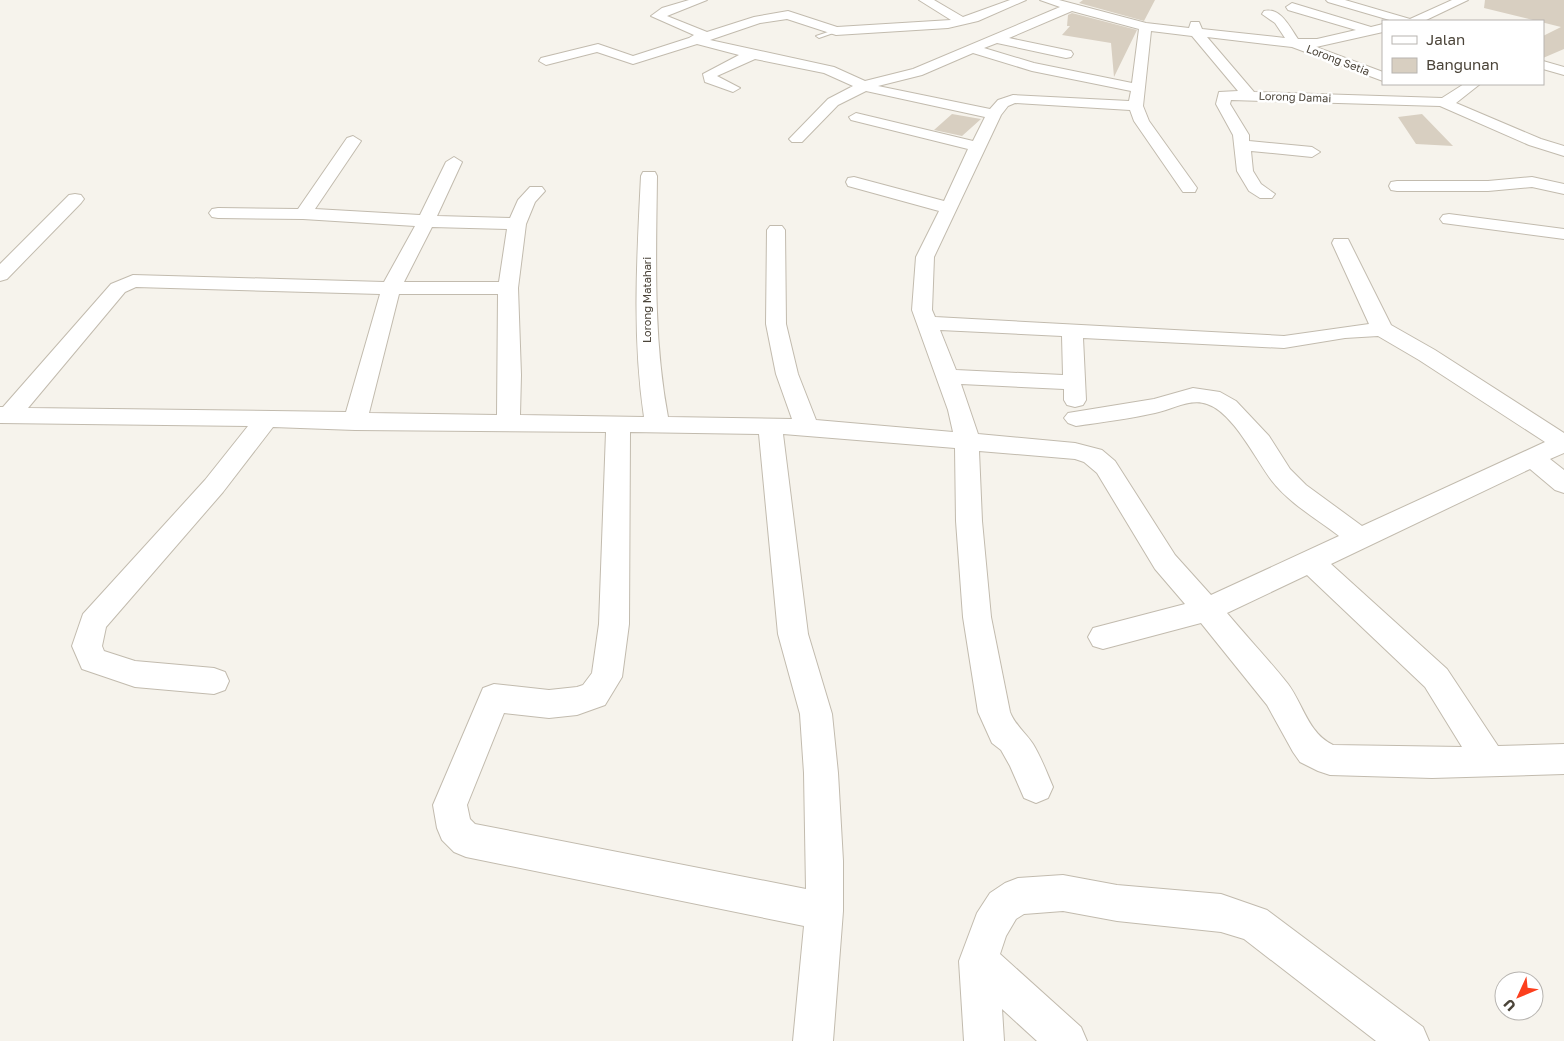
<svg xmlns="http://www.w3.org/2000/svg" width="1564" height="1041" font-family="'Golos Text',sans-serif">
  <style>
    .building { fill: #d8cfc1 }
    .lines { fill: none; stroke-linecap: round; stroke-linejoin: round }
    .service-casing { stroke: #c2bbae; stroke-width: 2 }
    .minor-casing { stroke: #c2bbae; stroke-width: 2 }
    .service { fill: #fff; fill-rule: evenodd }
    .minor { fill: #fff; fill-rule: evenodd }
    .labels { text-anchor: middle; stroke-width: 5; stroke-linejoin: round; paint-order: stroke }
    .far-street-label { font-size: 11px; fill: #4b4439; stroke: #fff }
  </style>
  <rect width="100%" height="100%" fill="#f6f3ec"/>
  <path class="building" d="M1083,0H1155L1144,21L1079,3Z
    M1485,0H1564V49L1543,58V36L1561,27L1484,8Z
    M1072,13L1137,30L1114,77L1111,43L1062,35L1070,26H1067L1068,15Z
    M952,114L981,119L962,136L934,130Z
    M1422,114L1453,146L1416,144L1398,117Z"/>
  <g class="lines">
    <g class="service-casing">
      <path id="service" d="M834,30L839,31L819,38L816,36Z"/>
    </g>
    <g class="minor-casing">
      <path id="minor" d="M689,0H707L667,16L707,32L754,17L788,11L837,27L951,20L919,0H934L963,17L1010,0H1026L978,21L948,28L836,35L787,19L760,23L710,40L834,67L865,81L913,69L1060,7L1040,0H1059L1146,23L1189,28L1191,22H1199L1202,29L1285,38L1275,23L1262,14L1264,11C1281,7 1290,28 1298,39H1317L1356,30L1288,10L1286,7L1292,3L1371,27L1383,24V32L1316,47L1383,72V81L1292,47L1207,37L1254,92L1442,98L1464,84H1480L1456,103L1541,139L1564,146V156L1529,145L1440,106L1231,100L1230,104L1249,135V141L1312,147L1320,152L1312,157L1251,151L1253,171L1261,184L1275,194L1272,198H1260L1249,191L1237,171L1233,135L1216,104L1219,92L1238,91L1192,36L1151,31L1143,106L1149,121L1197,188L1195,192H1183L1134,121L1130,110L1015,103L1008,106L1001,115L934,257L932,310L935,317L1284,336L1369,324L1332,243L1334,239H1348L1391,325L1435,350L1564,433V453L1550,459L1564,470V493L1555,490L1530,469L1331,564L1447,669L1498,746L1564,744V774L1432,778L1330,775L1318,771L1300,762L1293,752L1267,705L1201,623L1103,649L1093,646L1088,637L1093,628L1185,604L1155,569L1097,473L1084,462L1075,459L979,451L982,521L991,617L1010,712C1015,725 1025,732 1033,744C1041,757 1047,773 1053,787L1048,798L1036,803L1024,798L1010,766L1001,750L992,743L978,712L963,617L956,521L955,448L783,434L808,634L832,714L838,773L843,861V911L833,1041H793L804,926L466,857L454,852L442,840L437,828L433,805L483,688L494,684L549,690L577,687L583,685L592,673L599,624L606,432L355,430L273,427L223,492L106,627L102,646L104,651L135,661L214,668L225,672L229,681L225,690L214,694L135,687L82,669L72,646L83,614L205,480L248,426L0,423V407H3L111,284L133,275L384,282L415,226L303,219L218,218L212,217L209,213L212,209L218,208L298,209L347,138L353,136L361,141L315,209L420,215L446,162L454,157L462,162L437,216L510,218L518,200L530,187H542L545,191L535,202L526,224L518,288L521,375L520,415L644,417C632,336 637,257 641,176L643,172H655L657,176C656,258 653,337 668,417L792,419L776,374L766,324L767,230L770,226H782L785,230L786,324L798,374L816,420L953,432L948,410L912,310L916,257L939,211L848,186L846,182L848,178L854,177L944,201L968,149L851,120L849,117L856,113L973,141L985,117L866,91L838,105L802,142H792L789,139L792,136L828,99L853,86L824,73L755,59L717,76L740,88L733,92L705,82L703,74L739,55L697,44L633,64L597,52L546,65L539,61L541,58L598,44L633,56L689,38L694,35L651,16L662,8ZM1072,11L1139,29L1132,83L1034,63L984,48L997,43L1066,58L1071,57L1073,54L1071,51L1009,38ZM973,53L1032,71L1131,91L1129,101L1013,95L998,100L990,109L878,86L922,75ZM432,227L507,229L499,282H404ZM136,287L380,294L346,412L28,408L125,292ZM399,294H498L497,415L369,413ZM940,330L1062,336L1063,375L956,370ZM1378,336L1419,360L1545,442L1362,526L1306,485L1290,469L1269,436L1236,401L1220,392L1193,388L1154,399L1068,413L1064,418L1068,423L1076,426C1102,422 1129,419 1155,413C1171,410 1190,398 1207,404C1233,412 1256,460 1272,481C1289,503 1317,519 1339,536L1211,595L1175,555L1115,461L1102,450L1075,443L978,434L961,384L1064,389V400L1067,405L1075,407L1083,405L1086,400L1083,338L1284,348L1345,338ZM630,432L759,434L778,634L800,714L804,773L806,889L475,824L470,819L467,805L504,713L549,718L577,715L605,705L622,677L629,624ZM1307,575L1425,687L1462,747L1333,745C1308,733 1303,704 1288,684C1269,660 1247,637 1227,613Z
        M1326,0H1345L1410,19L1452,0H1468L1424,21H1393L1328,2Z
        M1543,61L1564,67V75L1543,69Z
        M1532,177L1564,184V194L1532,187L1488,191H1397L1391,190L1389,186L1391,182L1397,181H1488Z
        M75,194L81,195L84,199L81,203L7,279L0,281V264L69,195Z
        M1449,214L1564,229V239L1443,223L1440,219L1443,215Z
        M1063,875L1117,885L1221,894L1267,910L1423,1027L1429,1041H1376L1244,939L1221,932L1117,921L1063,911L1024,914L1016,919L1006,936L1000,954L1081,1027L1087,1041H1037L1002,1009L1004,1041H964L959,961L977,913L990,893L1005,883L1018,878Z"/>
    </g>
    <use href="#service" class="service"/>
    <use href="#minor" class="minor"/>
  </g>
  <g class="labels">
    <g class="far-street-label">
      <text transform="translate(1338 60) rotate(21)" y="4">Lorong Setia</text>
      <text transform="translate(1295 97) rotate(2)" y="4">Lorong Damai</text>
      <text transform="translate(647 300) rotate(-90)" y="4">Lorong Matahari</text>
    </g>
  </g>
  <rect x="1382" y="20" width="162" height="65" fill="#ffffff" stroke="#b7b4b0"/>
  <rect x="1392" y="36" width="25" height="8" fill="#ffffff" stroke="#b7b4b0"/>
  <text x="1426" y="45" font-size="15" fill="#4b4439">Jalan</text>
  <rect x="1392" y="58" width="25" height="15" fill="#d8cfc1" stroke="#b7b4b0"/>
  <text x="1426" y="70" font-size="15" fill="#4b4439">Bangunan</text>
  <g transform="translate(1519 996) rotate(226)"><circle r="24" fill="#ffffff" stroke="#b7b4b0"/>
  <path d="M0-4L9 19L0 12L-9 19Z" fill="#fc3f1d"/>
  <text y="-8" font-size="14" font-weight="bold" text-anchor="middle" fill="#4b4439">U</text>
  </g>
</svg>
